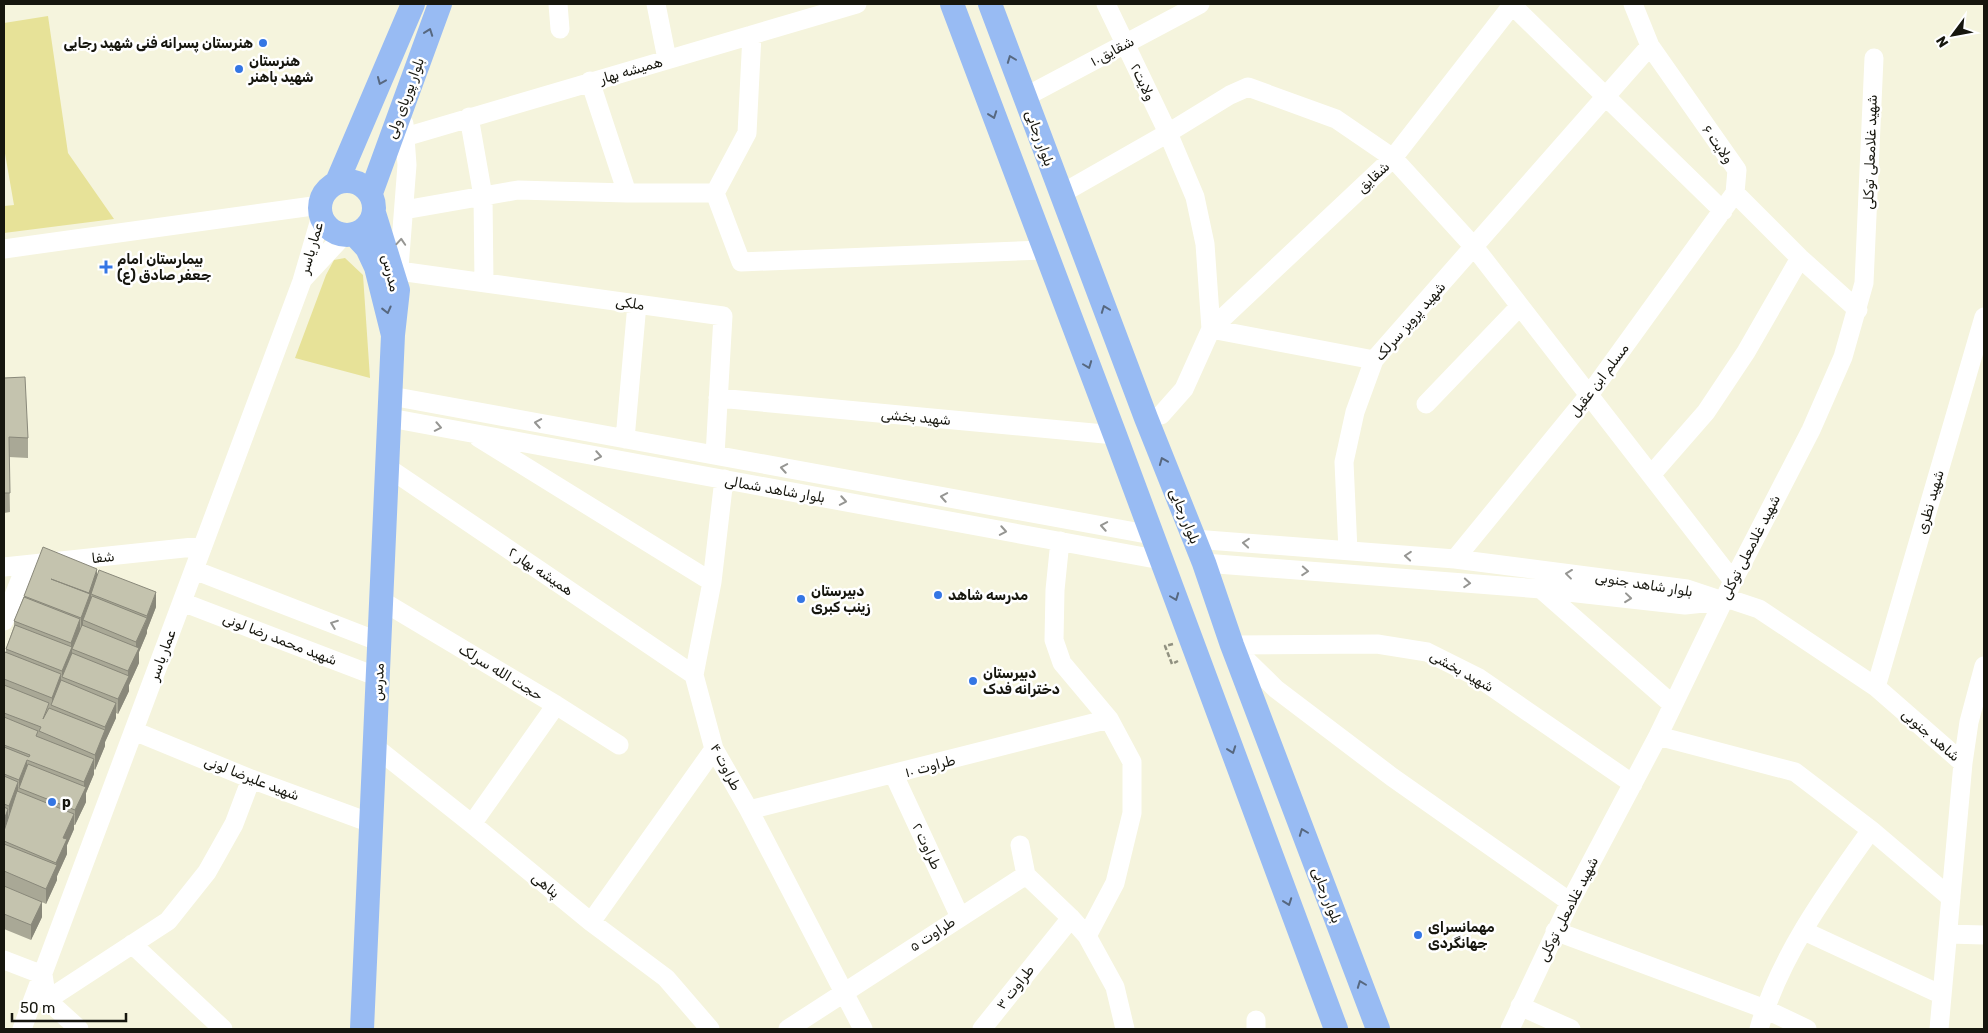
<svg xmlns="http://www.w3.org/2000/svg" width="1988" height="1033" font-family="Rubik,'Noto Sans Arabic',sans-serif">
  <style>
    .green { fill: #e7e298 }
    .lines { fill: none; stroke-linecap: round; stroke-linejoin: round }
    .path { stroke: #919180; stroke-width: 2.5; stroke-dasharray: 5 2.5; stroke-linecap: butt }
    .minor { stroke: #fff; stroke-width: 19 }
    .major { stroke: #98bbf3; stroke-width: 24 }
    .wall { fill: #a9a896 }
    .shaded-wall { fill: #89887a }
    .building { fill: #c4c3ae; stroke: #89887a }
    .oneway { stroke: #576880 }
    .oneway2 { stroke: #969693 }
    .poi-dot { fill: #3476e4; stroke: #fff; stroke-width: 2 }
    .labels { text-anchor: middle; stroke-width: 5; stroke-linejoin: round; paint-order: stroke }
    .poi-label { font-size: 14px; font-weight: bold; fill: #16160e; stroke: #fff; text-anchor: start }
    .street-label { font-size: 14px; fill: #16160e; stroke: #fff }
  </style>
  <rect width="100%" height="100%" fill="#f5f4dd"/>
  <path class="green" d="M48,16L68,153L114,219L4,233V206L14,205L4,148V23Z
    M345,258L363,275L370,378L295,358L326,275L334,260Z"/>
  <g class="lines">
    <path class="path" d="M1173,644L1165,646L1172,664L1178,661"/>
    <path class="minor" d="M558,4L560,29
      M656,4L667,59
      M1106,4L1168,133L1195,197L1205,244L1211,329L1184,389L1161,415L1146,418
      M1633,4L1650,46L1737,170L1735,193L1800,258L1858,310
      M1512,5L1723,211
      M590,81L627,193
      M1025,97L1200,4
      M469,117L483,196L484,282
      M405,137L857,4
      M715,193L741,262L1044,250
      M1061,194L1168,133L1230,95L1248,87L1336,119L1393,158L1475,248L1733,581
      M404,210L518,190L627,193H715L747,133L752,35
      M4,249L320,205
      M399,271L723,316L715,455
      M304,278L344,235
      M398,281L407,165L404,124
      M1211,329L1393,158L1513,4
      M1211,329L1374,360
      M391,396L1152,535
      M718,398L1115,435
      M1426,404L1520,306
      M390,418L1161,560
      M479,438L712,582
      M625,439L637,304
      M387,467L694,675
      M1651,475L1706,412L1746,352L1800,258
      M724,479L712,582L694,675L714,749L749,810L863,1029
      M1194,539L1455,559L1687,589L1717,599
      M1060,541L1055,590L1054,640L1062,663L1109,719L1132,762V813L1115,883L1087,936
      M1348,551L1344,462L1355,412L1374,360L1650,46
      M1455,559L1589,395L1735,193
      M1204,563L1541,589L1685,605L1732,600L1759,609L1876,687L1963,763
      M4,567L203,546
      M194,570L380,642
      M1541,589L1673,705
      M382,601L556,705L619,745
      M182,602L378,677
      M4,621L26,565
      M1232,645L1377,644L1427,652L1479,678L1633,784
      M1234,648L1276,689L1392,777L1570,902
      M1876,687L1984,317
      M134,731L251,779L371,823
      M1658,736L1795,772L1871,830L1951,898
      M375,747L472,824L591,922L666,978L710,1029
      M894,775L960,917
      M749,810L1109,719
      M472,824L556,705
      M1020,845L1026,875
      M591,922L714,749
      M1555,931L1765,1009L1807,1029
      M1804,931L1942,995
      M1948,934L1984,935
      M132,944L223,1029
      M4,960L43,975L47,1000L79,1029
      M47,1000L168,921L207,872L234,824L251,779
      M1520,1006L1571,1029
      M1256,1020V1029
      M22,1029L302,281L321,216
      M788,1029L1026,875L1071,918
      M982,1029L1071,918L1087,936L1115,987L1125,1029
      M1510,1029L1570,902L1658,736L1733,581L1811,430L1843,357L1864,283L1874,58
      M1759,1029C1779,957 1828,890 1871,830
      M1939,1029L1963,763L1969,722L1984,666"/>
    <path class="major" d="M952,4L1115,435L1336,1029
      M990,4L1146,418L1204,563L1232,645L1378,1029
      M320 208a27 27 0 1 1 54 0a27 27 0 1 1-54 0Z
      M337,182L413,4
      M371,193L440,4
      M355,235L367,248L376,267L393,335L398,290L374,213
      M362,1029L393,335"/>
  </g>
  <path class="wall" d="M4,378L28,438V458L9,457L10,512L4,513Z
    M97,575L156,607L147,630V633L139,652V663L129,685V691L118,714L116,713V718L105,742V746L95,770L94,769V774L86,793V802L75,825H74V829L67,845V854L57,876V880L46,904L42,902V917L31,940L4,929V655L6,653V649L14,626V621L24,596Z"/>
  <path class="shaded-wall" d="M97,569V584L91,594V603L83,620V629L81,633V618L89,597V593Z
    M156,592V607L147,630V633L139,652V663L129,685V691L118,714V699L128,677V671L136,653V642L147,619V616Z
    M80,619V634L72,649V654L62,677V686V671L71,649V643Z
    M61,674V689L52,705V698Z
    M116,703V718L105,742V727Z
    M105,730V746L95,770V755Z
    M94,759V774L86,793V802L75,825V810L84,791V782Z
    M27,760V775L19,788V795V780Z
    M18,782V797L9,821V806Z
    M8,809V824L4,835V820Z
    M74,814V829L67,845V854L57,876V880L46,904V889L56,867V863L63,838Z
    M42,902V917L31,940V925Z"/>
  <path class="building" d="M25,377L28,438L9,437L10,493H4V378Z
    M43,547L97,569L89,593L51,579L90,594L81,618L24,596Z
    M99,570L156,592L147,616L91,594Z
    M92,596L147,618L136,642L83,620Z
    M24,597L80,619L71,643L14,621Z
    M15,625L72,647L62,671L6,649Z
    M82,625L139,648L128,671L72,649Z
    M5,652L61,674L52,698L4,679V655Z
    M72,653L129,676L118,699L62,677Z
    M61,680L116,703L105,727L51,705Z
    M4,685L49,703L43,719L49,708L105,730L95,755L39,731L41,727L4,713Z
    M4,717L38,731L36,736L94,759L84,782L27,760L19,780L4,774V747L29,757L30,755L4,745Z
    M28,764L86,787L75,810L19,788Z
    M4,776L18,782L9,806L4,804Z
    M17,791L74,814L63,838L67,839L56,863L4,841V831Z
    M4,807L8,809L4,820Z
    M4,844L57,865L46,889L4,871Z
    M4,886L42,902L31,925L4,914Z"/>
  <defs><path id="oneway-chevron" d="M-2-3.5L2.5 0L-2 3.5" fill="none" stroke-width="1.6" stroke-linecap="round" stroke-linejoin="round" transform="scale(1.25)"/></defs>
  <g class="oneway">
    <use href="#oneway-chevron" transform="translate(429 32) rotate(-70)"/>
    <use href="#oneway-chevron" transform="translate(1011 59) rotate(-111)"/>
    <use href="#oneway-chevron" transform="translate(381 81) rotate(113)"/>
    <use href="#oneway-chevron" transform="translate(993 115) rotate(70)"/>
    <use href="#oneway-chevron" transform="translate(1105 309) rotate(-111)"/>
    <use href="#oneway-chevron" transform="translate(387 310) rotate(76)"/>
    <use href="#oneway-chevron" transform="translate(1088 365) rotate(69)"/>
    <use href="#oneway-chevron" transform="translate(1163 461) rotate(-112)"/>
    <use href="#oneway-chevron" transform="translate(1175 597) rotate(69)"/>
    <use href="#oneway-chevron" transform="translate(1232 750) rotate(70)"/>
    <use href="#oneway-chevron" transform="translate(1303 832) rotate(-111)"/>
    <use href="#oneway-chevron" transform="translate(1288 902) rotate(70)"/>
    <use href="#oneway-chevron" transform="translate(1361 984) rotate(-111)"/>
  </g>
  <g class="oneway2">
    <use href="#oneway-chevron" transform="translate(401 242) rotate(-86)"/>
    <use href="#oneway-chevron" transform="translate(538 423) rotate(-170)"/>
    <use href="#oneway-chevron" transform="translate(438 427) rotate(11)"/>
    <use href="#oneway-chevron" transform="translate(598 456) rotate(10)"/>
    <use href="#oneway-chevron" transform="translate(784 468) rotate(-170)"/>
    <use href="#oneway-chevron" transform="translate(944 497) rotate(-170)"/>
    <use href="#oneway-chevron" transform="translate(843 501) rotate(10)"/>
    <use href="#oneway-chevron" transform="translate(1104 526) rotate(-170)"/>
    <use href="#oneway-chevron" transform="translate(1003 531) rotate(10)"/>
    <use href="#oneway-chevron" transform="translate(1246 543) rotate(-175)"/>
    <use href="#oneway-chevron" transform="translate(1408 556) rotate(-175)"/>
    <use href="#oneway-chevron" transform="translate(1305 571) rotate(4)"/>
    <use href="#oneway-chevron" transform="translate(1569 574) rotate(-173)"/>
    <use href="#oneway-chevron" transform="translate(1467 583) rotate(4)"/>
    <use href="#oneway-chevron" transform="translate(1628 598) rotate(6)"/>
    <use href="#oneway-chevron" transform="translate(334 624) rotate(-159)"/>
  </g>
  <g class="poi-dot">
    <circle cx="263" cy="43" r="5"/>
    <circle cx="239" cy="69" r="5"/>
    <path d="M103.5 259.5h5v5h5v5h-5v5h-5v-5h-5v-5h5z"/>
    <circle cx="938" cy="595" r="5"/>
    <circle cx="801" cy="599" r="5"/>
    <circle cx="973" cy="681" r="5"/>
    <circle cx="52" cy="802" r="5"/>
    <circle cx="1418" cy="935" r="5"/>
  </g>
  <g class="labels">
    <g class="poi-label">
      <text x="253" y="48" text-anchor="end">هنرستان پسرانه فنی شهید رجایی</text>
      <text x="249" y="66">هنرستان<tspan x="249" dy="16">شهید باهنر</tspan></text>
      <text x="117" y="264">بیمارستان امام<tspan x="117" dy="16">جعفر صادق (ع)</tspan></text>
      <text x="811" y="596">دبیرستان<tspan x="811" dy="16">زینب کبری</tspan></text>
      <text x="948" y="600">مدرسه شاهد</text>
      <text x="983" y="678">دبیرستان<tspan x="983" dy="16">دخترانه فدک</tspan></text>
      <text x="62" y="807">p</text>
      <text x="1428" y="932">مهمانسرای<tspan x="1428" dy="16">جهانگردی</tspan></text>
    </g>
    <g class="street-label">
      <text transform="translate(1112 51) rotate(-28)" y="5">شقایق۱۰</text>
      <text transform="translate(631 70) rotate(-16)" y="5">همیشه بهار</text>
      <text transform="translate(1143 82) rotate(65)" y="5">ولایت۲</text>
      <text transform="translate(405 98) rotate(-70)" y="5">بلوار پوریای ولی</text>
      <text transform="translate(1040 138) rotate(70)" y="5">بلوار رجایی</text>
      <text transform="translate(1718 144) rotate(55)" y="5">ولایت ۶</text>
      <text transform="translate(1870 152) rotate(-88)" y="5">شهید غلامعلی توکلی</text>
      <text transform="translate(1373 177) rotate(-43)" y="5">شقایق</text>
      <text transform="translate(311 248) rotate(-74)" y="5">عمار یاسر</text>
      <text transform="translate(391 273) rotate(77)" y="5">مدرس</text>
      <text transform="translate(630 303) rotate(8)" y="5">ملکی</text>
      <text transform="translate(1410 321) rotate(-49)" y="5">شهید پرویز سرلک</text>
      <text transform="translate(1599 380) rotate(-53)" y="5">مسلم ابن عقیل</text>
      <text transform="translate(916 417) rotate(5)" y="5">شهید بخشی</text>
      <text transform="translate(775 489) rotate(10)" y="5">بلوار شاهد شمالی</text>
      <text transform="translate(1930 502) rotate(-74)" y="5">شهید نظری</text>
      <text transform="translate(1185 516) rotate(68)" y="5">بلوار رجایی</text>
      <text transform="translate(1750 547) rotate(-63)" y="5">شهید غلامعلی توکلی</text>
      <text transform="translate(103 557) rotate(-6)" y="5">شفا</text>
      <text transform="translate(541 571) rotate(34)" y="5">همیشه بهار ۲</text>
      <text transform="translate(1644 584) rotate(9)" y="5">بلوار شاهد جنوبی</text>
      <text transform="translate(280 639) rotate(21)" y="5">شهید محمد رضا لونی</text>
      <text transform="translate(162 655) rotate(-70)" y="5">عمار یاسر</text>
      <text transform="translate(1462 671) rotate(29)" y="5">شهید بخشی</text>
      <text transform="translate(501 672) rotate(31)" y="5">حجت الله سرلک</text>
      <text transform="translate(378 682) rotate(-87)" y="5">مدرس</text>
      <text transform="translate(1931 735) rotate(41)" y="5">شاهد جنوبی</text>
      <text transform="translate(930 766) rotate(-15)" y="5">طراوت ۱۰</text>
      <text transform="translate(726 767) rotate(63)" y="5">طراوت ۴</text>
      <text transform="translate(252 778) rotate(21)" y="5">شهید علیرضا لونی</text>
      <text transform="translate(927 846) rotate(65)" y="5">طراوت ۲</text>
      <text transform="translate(546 885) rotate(40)" y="5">پناهی</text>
      <text transform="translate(1327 895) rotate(69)" y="5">بلوار رجایی</text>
      <text transform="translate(1568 909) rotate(-63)" y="5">شهید غلامعلی توکلی</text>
      <text transform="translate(932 934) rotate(-33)" y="5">طراوت ۵</text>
      <text transform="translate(1015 987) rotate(-52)" y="5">طراوت ۳</text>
    </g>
  </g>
  <rect width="1988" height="1033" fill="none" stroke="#16160e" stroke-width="10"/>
  <g transform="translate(1953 35) rotate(238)" stroke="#ffffff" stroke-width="4" paint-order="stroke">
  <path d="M0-4L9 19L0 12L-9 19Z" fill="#16160e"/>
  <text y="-8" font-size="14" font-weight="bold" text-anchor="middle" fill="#16160e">N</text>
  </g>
  <path d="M12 1013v8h114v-8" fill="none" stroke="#16160e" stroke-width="2.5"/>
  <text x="20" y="1013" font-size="15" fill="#16160e" stroke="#ffffff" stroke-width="4" paint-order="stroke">50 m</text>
</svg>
